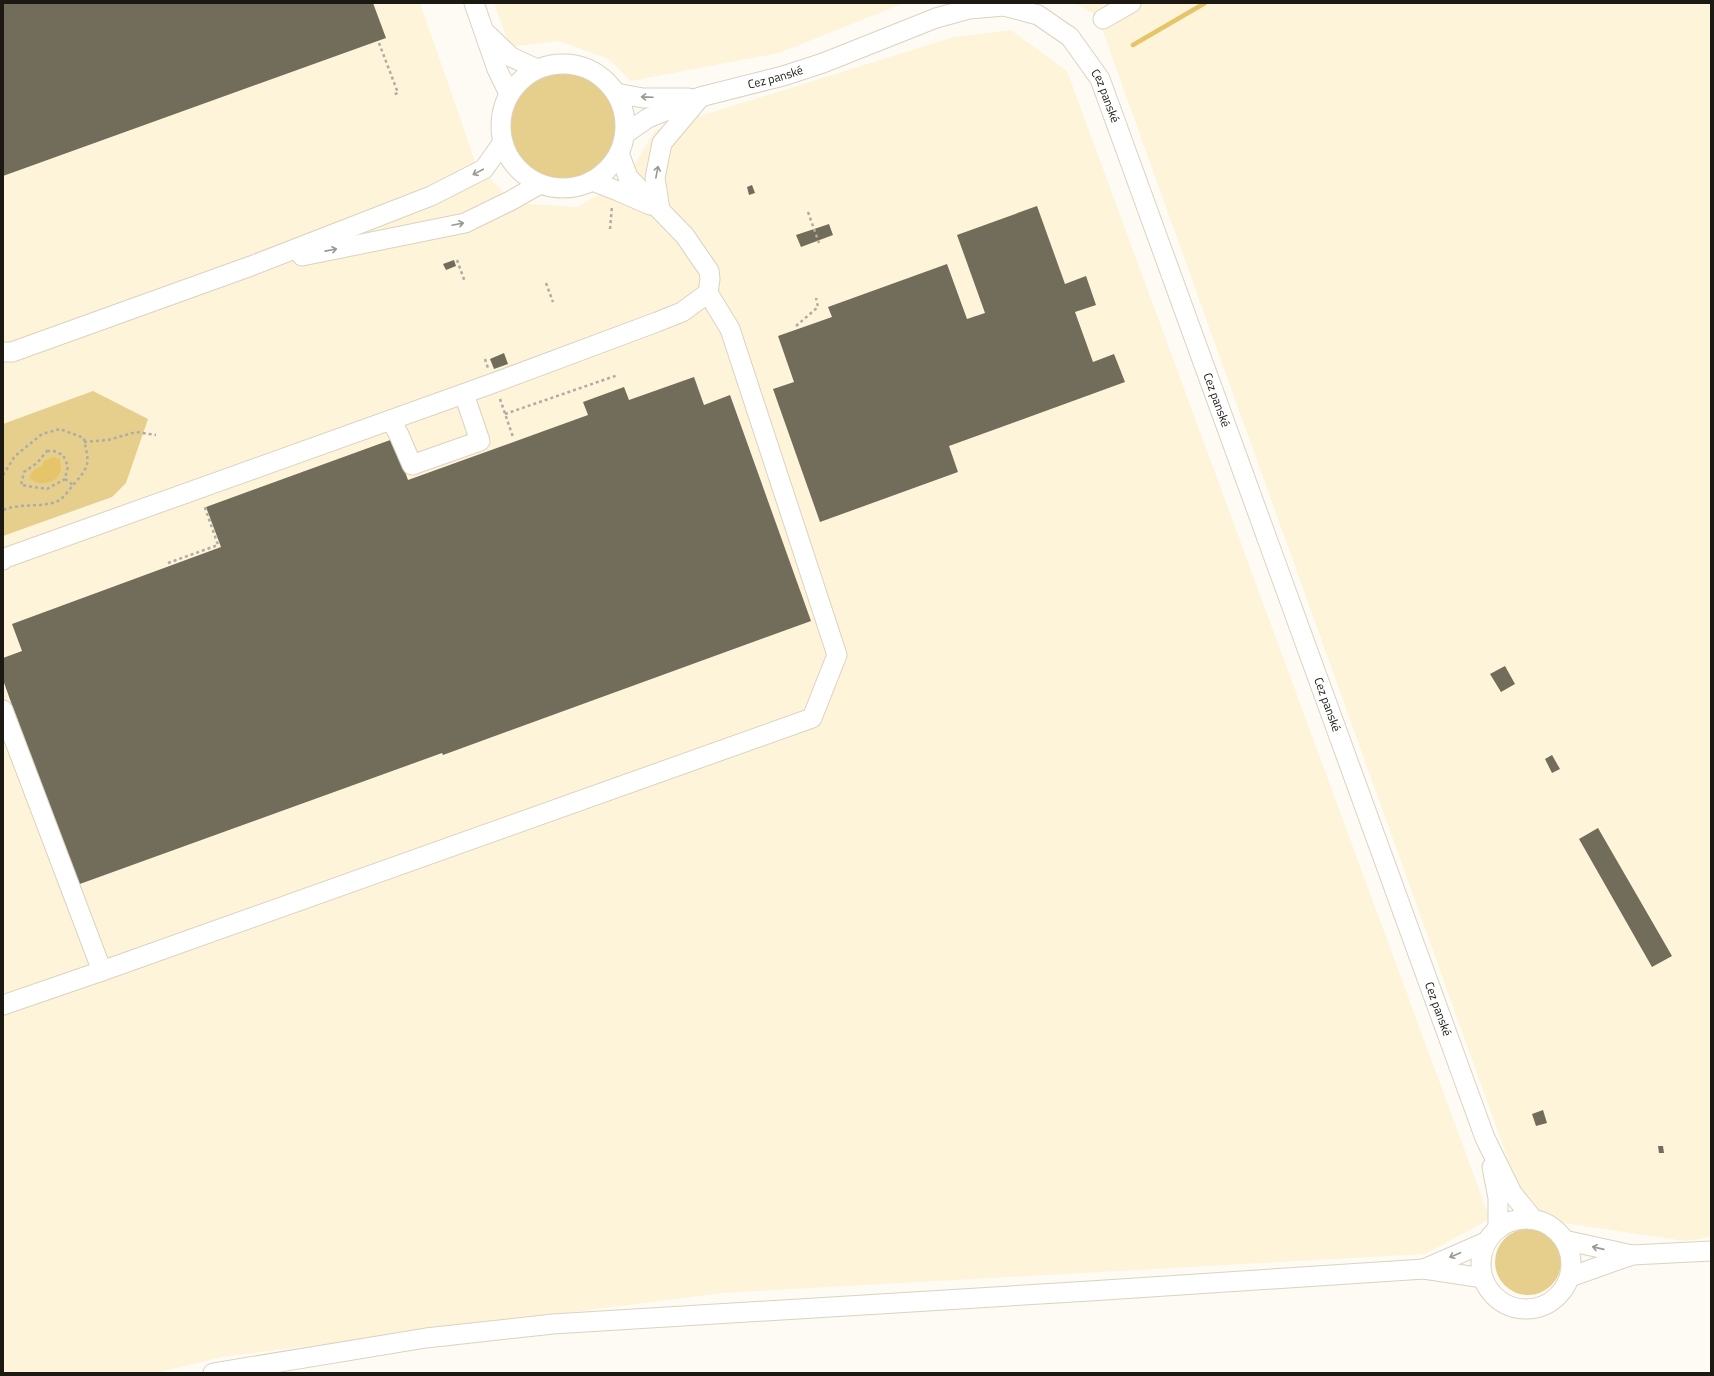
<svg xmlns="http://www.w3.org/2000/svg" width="1714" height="1376" font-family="'Titillium Web',sans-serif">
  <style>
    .built { fill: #fef4da }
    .green { fill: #e6ce8d }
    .water { fill: #e6c56a }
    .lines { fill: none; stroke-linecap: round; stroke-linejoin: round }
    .stream { stroke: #e6c56a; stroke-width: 4.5 }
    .building { fill: #726c5b }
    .minor-casing { stroke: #dad3c0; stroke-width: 21 }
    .path { stroke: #aeaca5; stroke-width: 2.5; stroke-dasharray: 3 3; stroke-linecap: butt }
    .minor { stroke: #fff; stroke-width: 19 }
    .oneway { stroke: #989894 }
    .labels { text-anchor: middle; stroke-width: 3; stroke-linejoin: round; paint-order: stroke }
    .street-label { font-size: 12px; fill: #1b1912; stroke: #fff }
  </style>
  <rect width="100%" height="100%" fill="#fefbf4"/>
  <path class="built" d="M3,3H420L475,161L513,203L577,207L627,178L655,130L954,37L1011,30L1067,71L1490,1219L1425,1254L722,1293L222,1357L156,1373H3Z
    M494,3H904L779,53L631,81L609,59L559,41L510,47Z
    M1074,3H1711V1237L1685,1241L1529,1218L1097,15Z"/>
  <path class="green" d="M510 126a53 53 0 1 1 106 0a53 53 0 1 1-106 0Z
    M93,391L148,419L126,483L112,497L3,536V424Z
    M1495 1262a33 33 0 1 1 66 0a33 33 0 1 1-66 0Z"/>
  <path class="water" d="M53,457L60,459C60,462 61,466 61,469C59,484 38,488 29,477L35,469L42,466L44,461Z"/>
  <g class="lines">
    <path class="stream" d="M1133,45L1205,3"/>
  </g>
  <path class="building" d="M3,3H373L386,38L3,176Z
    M752,185L755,193L749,195L747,187Z
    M1037,206L1065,284L1086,276L1096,305L1075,312L1093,362L1114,354L1125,382L949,446L958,472L820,522L773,389L794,382L778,336L832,317L828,307L947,264L967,319L985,313L957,235Z
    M829,224L833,235L801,247L796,235Z
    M454,260L456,266L446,270L443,264Z
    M504,353L508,364L494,369L490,359Z
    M694,377L704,405L730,395L811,621L443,755L442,753L77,885L3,680V658L22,651L12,624L221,547L206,507L393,439L408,480L588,415L583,402L624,387L629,400Z
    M1505,666L1515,684L1501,692L1490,674Z
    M1552,755L1560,769L1552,773L1545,759Z
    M1598,828L1672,956L1652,967L1579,839Z
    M1543,1110L1547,1123L1536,1126L1532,1114Z
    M1658,1146H1663L1664,1153H1659Z"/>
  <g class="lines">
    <g class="minor-casing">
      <g id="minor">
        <path d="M474,3L497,69L509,94"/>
        <path d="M1103,19L1131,3"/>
        <path d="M487,34L511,57L537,69"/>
        <circle cx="563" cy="126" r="62"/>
        <path d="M616,93L643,98H689"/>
        <path id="s1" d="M625,134L648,118L700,97L783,76L823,63L936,18L969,9L1004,6L1038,15L1070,37L1100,79L1485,1138L1512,1193L1533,1219"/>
        <path d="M592,181L618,191L650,205"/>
        <path d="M660,210L655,178L662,143L699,99"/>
        <path d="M302,256L465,223L510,201L540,184"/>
        <path d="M3,352H12L251,266L431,196L484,169L503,142"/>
        <path d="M391,420L399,435L412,465L480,441L464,394"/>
        <path d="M3,560L5,558L488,385L657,322L682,312L708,293"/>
        <path d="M3,710L102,971L812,718L837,655L730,329L708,293L710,279L709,271L685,236L628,177L619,153"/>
        <path d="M3,1005L102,971"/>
        <path d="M1492,1167L1498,1198V1229"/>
        <circle cx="1526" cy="1264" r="45"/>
        <path d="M1564,1240L1632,1255"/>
        <path d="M1424,1269L1486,1242"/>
        <path d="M1570,1277L1632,1255L1711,1251"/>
        <path d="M213,1373L426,1338L553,1324L1090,1291L1424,1269L1483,1278"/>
      </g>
    </g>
    <path class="path" d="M379,43L398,93L392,95
      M808,212L819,243
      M610,229L612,206
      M457,260L465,282
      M546,283L553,302
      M796,326L818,307L816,298
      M485,359L488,368
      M500,399L513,437
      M505,414L618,375
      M84,442L108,440L136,432L156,435
      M47,451H54L63,455L68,466L65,479L47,489L21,485L24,472L37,463Z
      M3,475L15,456L42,434L60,429L84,438C88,462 92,463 75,483C70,488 64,498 58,501C40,508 20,503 3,510
      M65,479L73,485
      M168,563L218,545L204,505"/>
    <use href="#minor" class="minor"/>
  </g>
  <defs><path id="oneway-shaft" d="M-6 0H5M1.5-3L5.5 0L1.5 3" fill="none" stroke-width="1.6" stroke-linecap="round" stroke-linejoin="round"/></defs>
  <g class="oneway">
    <use href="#oneway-shaft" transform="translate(647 97) rotate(-178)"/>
    <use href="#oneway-shaft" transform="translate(478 172) rotate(152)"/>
    <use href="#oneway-shaft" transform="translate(657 172) rotate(-79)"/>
    <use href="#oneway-shaft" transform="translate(458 224) rotate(-12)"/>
    <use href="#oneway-shaft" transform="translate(331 250) rotate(-11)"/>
    <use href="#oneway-shaft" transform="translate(1598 1248) rotate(-167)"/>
    <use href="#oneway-shaft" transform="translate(1455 1255) rotate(157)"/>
  </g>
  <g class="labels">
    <g class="street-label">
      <text dy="4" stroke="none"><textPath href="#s1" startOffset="162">Cez panské</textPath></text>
      <text dy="4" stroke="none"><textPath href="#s1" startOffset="546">Cez panské</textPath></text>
      <text dy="4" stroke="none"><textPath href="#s1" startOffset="870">Cez panské</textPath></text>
      <text dy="4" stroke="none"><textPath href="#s1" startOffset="1194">Cez panské</textPath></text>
      <text dy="4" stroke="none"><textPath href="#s1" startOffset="1518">Cez panské</textPath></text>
    </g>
  </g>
  <rect width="1714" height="1376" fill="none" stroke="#1b1912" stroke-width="8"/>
</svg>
